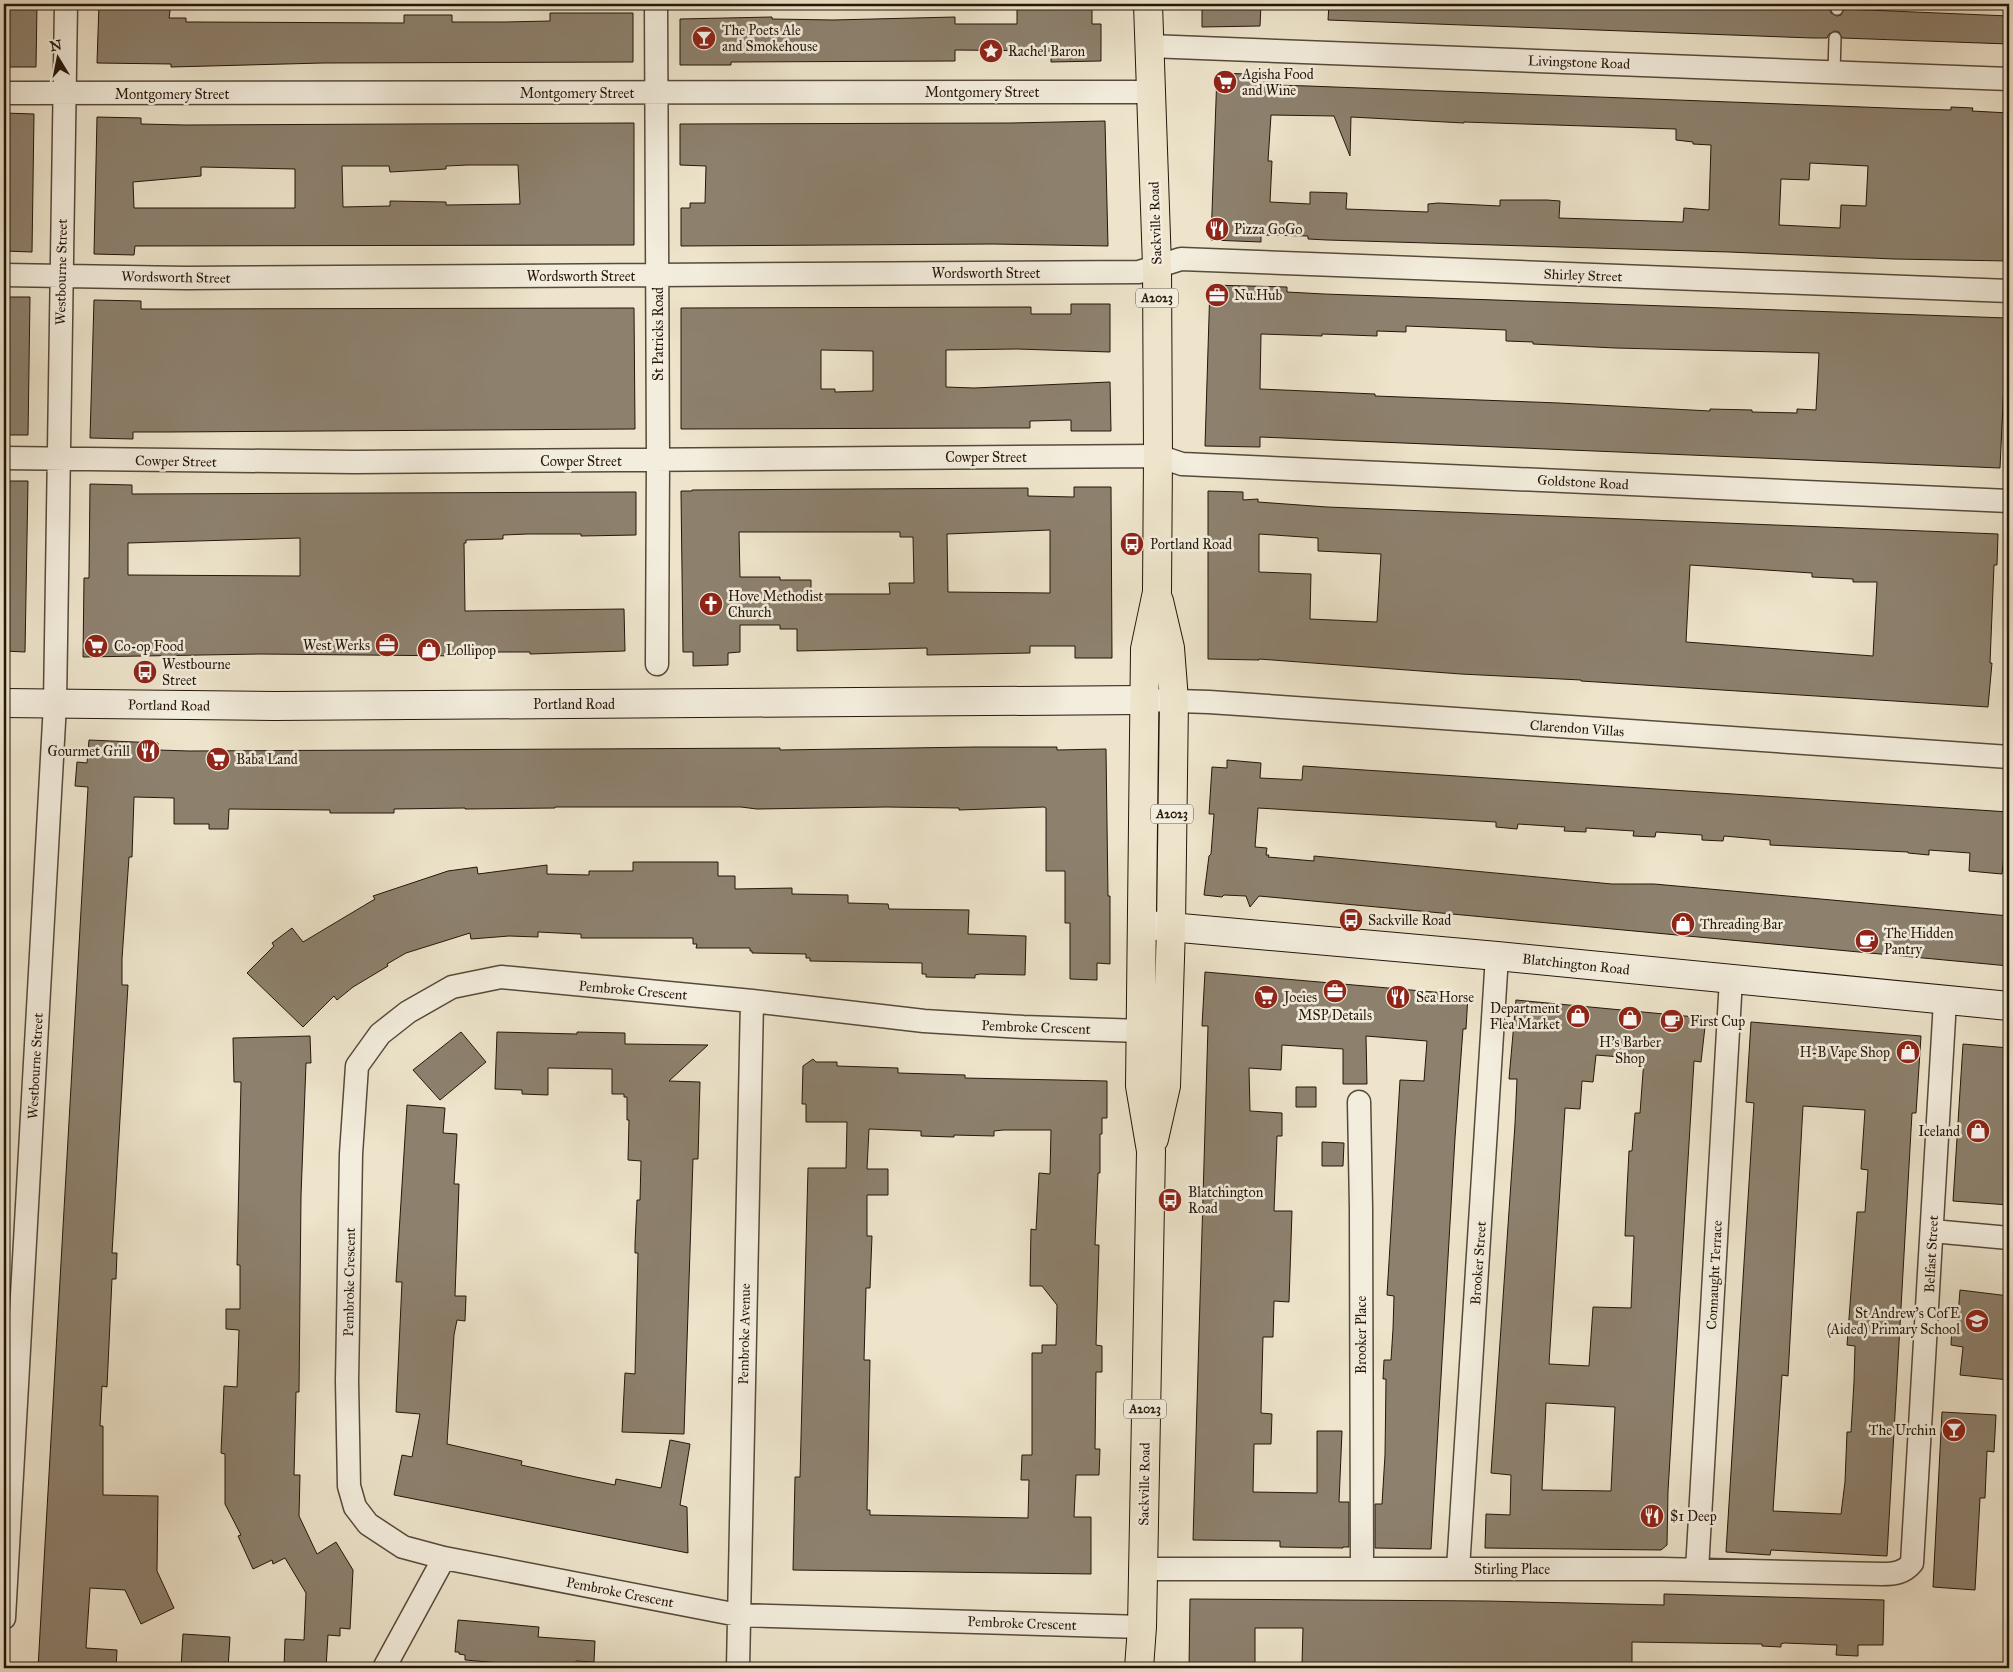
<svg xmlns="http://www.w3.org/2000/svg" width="2013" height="1672" font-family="'IM FELL Great Primer',serif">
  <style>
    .building { fill: #8d816e; stroke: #25160a; fill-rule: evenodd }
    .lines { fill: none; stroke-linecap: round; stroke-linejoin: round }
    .lane-casing { stroke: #574a3a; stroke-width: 14 }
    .street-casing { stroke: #574a3a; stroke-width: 25 }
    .secondary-casing { stroke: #25160a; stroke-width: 30 }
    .primary-casing { stroke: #25160a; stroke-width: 30 }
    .lane { stroke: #f3eddd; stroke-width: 11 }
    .street { stroke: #f3eddd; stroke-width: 22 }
    .secondary { stroke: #f3eddd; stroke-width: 28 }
    .primary { stroke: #ede4cb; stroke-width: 28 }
    .labels { text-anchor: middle; stroke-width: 5; stroke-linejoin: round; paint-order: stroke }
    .shield { fill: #f3eddd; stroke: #635649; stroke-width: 1 }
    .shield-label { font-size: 12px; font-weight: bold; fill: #25160a }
    .poi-label { font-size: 14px; fill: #25160a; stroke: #f3eddd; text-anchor: start }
    .street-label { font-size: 14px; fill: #25160a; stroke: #f3eddd }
  </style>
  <rect width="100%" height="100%" fill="#ede4cb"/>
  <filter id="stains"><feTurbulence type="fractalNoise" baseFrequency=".004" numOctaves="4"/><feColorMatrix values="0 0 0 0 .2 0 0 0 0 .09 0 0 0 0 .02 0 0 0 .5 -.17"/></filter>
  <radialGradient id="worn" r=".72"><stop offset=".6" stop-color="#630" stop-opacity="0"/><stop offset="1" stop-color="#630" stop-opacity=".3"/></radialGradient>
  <path class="building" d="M4,4H37L36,67H4Z
    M99,4H171L169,18H186V22H197L404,23V15H452V22H505L550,21V13H633V62L323,63L171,67V64L97,63Z
    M1052,4H1092V24H1101V61L1051,62V51L955,50V61L731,62V65H680V19L772,17V19L833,20L955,17V24H1017V7H1052Z
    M1202,4H1261L1260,26L1202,27Z
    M1329,4H1654L1706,5V4H1813V7L1830,8L1831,13L1837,16L1841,15L1844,9L2009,16V44L1842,38L1839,32L1835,31L1829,34L1827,38H1812L1328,20Z
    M1217,73L1277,75L1276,85L1308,86L1915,109L1951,110V107L1973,108L1972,111L2009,113V261L1894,259L1729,252L1327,240L1308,239V236L1261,235V242L1211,240ZM1271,115L1334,116L1350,156L1351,117L1464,123V122L1676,129V140L1693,142V144L1711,145L1709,210L1684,208L1683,222L1559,218L1560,201L1547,200H1500V206L1438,203L1428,204V212L1346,209L1347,193L1310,192V204L1270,202L1272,161H1268ZM1810,163L1868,166L1866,206L1841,205L1840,228L1779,225L1781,179L1809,180Z
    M4,113L34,114L32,252L4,251Z
    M97,117L141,118V124L185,125L634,123V245L135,246L134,255L94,254ZM468,165H518L520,204L446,205V202L390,201V206L343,207L342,166H389L390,172L446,169V166ZM201,167L295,169V208H134L133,182L201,176Z
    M1105,121L1108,246L993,244L681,246V208H690V203H705L706,166L680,165V124L1011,123Z
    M1210,285L1287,287V292L1324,294L2007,318L2000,468L1260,437V447L1205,446ZM1406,326L1506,330V341L1533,342V344L1615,348L1819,353L1816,410L1797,409V413L1752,412V410L1710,409V411L1559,403L1375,396V394L1260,389L1261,334L1322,336V334L1377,336V331L1406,332Z
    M4,297H30L28,435H4Z
    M94,300L141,301V309H163L634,308L635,429L168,432H133V439L90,438Z
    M1071,304H1110V352L1017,349L946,350V387L974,388L1110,382L1111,431H1071V420L1030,421V428H1005L681,429V308L1031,307V314H1071ZM821,350L873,351V391L835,392V389H821Z
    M4,481H28L25,652L4,651Z
    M90,484L132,485V494L636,492V535L581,536V534H528L503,535V539L466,540V543H464L465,611L624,609L625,651L530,654V652H464V656L261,654L83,657L84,578H89ZM300,538V576L128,575V543Z
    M1074,487H1111L1112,658H1075V646H1030V653L927,655V648L797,651V629H780V625H740V652L728,653V665L693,666V652H683L681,491H692V490L1028,488V496L1074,497ZM1050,530V593L948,592L947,534ZM739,532H900V537H913L914,583H889L890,594H811V580H780V577H740Z
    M1208,491L1243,492V500L1258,499V502L1327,507L1998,534L1997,565H1994L1990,663H1992L1988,707L1581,681V680L1461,674L1259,659V660L1208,659ZM1259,534L1318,538V551L1381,554L1377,622L1310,619L1311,574L1259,572ZM1690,565L1812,573V577L1853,579V582H1877L1873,656L1686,642Z
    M89,740L158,743V750L189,751L780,748V750L974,747H1057V750L1106,749L1108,896H1110V964L1097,963V980L1070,979V923H1065V871H1046V808L1044,807L959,810V808L886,807L757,809L741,807H555V808L465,809V808L394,809V813H330V810L229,809L228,829H209V824H174V798L134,797L132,857H129L122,959V985H128L112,1253H117L116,1279H112L107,1387L102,1386L100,1426H103V1495L158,1496L157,1571L174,1608L141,1624L125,1590L90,1588L86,1648L117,1650L116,1668L70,1666L69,1668H38L88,787L75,786L77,762L87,763Z
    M1227,760L1261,763L1260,778L1302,780L1303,766L2009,812V854H2004L2002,874L1969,871L1970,853L1929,850V855L1908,853V852L1770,845V840L1724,836L1723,841L1702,840V835L1656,832L1655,837L1633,836L1634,831L1586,828V832L1564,831L1565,827L1518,824L1517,829L1496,827V822L1258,808L1255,847L1267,848L1266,855H1269L1268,857L1314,861V856L1612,884H1654L2009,916V966L1259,896L1250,907L1246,896L1224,895L1222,897L1204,895L1209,856L1211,854L1214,814H1209L1212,767L1227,768Z
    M633,862H718V876H735V889L792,888V894L848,895V903L888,904L889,909L969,910L968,934L1026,936L1025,975L980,974L975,975V978L926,977V974H922V963L810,961V958H806V954L752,953V951H750V948H696L697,944H693V938H581V934H579L538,932V937L509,936L471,939L470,933L406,953L387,964L388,966L353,987L337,1000L334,996L303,1027L247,973L274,946L272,943L292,928L303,942L375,899L373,896L448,871L477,867L478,874L547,865V874L589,875V871H633Z
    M1205,972L1468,995L1466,1029H1463L1455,1138L1431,1549L1375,1548V1504H1382L1385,1455L1386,1379H1383L1384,1360H1391L1393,1329L1394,1296L1387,1295L1400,1080L1424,1081L1427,1041L1366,1036L1367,1084H1343V1049L1282,1045L1281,1070L1249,1068L1250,1111L1282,1113V1136H1277L1274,1211H1292L1289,1302L1274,1301L1273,1337H1263L1261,1413L1272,1414L1271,1444H1254L1253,1492L1317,1493V1431H1342L1339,1502H1349V1547H1343V1548L1280,1547V1541L1193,1540L1208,1026H1202Z
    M1516,1000L1706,1018L1701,1062L1694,1061L1668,1491L1667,1545L1661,1550L1485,1548L1486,1514L1510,1515L1511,1475L1491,1473L1515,1124L1517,1079H1509ZM1596,1055L1644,1059L1640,1113H1635L1632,1151H1629L1627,1190L1625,1236H1634L1631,1308L1593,1307L1589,1366L1549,1364L1565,1108L1580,1109L1582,1081L1593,1082ZM1546,1403L1615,1407L1611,1491L1542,1490Z
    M1751,1022L1921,1036L1916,1113H1912L1887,1556L1771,1550L1770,1555L1726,1552L1754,1103L1746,1102ZM1803,1106L1865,1110L1861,1169L1868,1170L1865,1212H1857L1847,1345L1855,1346L1854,1382L1851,1432H1847L1845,1482L1841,1514L1773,1511L1782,1375L1788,1376Z
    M461,1032L486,1062L440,1100L413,1070Z
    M497,1032L577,1034V1032L625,1033V1044L708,1045L669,1081L700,1082L698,1159H693L684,1434L622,1432L625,1373L635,1374L638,1253H635V1244L637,1200H640L641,1161L628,1160L629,1120H627V1097H624V1094H612V1069L548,1068V1095L522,1094V1090L495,1089Z
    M310,1036L311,1063H306L301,1196L299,1392H296L294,1475H300L299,1516L317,1554L336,1542L353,1570L350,1629L340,1628V1636L328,1635L326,1668H284L285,1639L304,1640L306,1593L285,1558L273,1564L272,1560L253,1569L238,1536L241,1535L225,1504V1454L221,1453L224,1386L237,1387L239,1330L226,1329V1309H240V1265H237L241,1082H234L233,1038Z
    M1963,1044L2009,1048V1205L1953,1201Z
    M813,1059L816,1062H837V1066L898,1068V1073L965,1075V1078L1107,1081V1118H1102V1134H1100V1173H1098L1095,1245H1099L1096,1345L1102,1346V1372H1096L1095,1449H1100L1099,1475H1076L1074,1517H1091V1574L793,1570L795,1477H800L808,1168H846L847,1122H806V1104H802L803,1066ZM869,1129L921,1131V1136L954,1137V1135L994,1136V1131L1003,1130H1051L1050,1174L1039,1173L1036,1230L1031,1229L1030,1286H1042L1057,1305L1056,1345H1042V1353H1032V1455H1022L1021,1480H1029L1028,1518L870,1515V1510H867L870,1360H864L866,1288H870L872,1236H867V1195H888V1169H867Z
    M1296,1087H1316V1107H1296Z
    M407,1105L445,1108L443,1133L457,1134L454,1184H459L455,1296H466L465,1321L457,1320L454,1335L447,1444L522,1461L521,1465L576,1477L615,1485L616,1479L661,1488L670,1440L690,1444L680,1505L687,1507L688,1553L394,1495L402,1455L412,1457L420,1414L396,1412L402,1282H396Z
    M1322,1142L1344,1143L1343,1166H1322Z
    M1960,1290L2009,1296V1380L1960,1375L1963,1347L1951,1345L1952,1326L1957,1327Z
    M1942,1412L1996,1415L1994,1452L1987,1451L1985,1498H1980L1975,1590L1933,1587Z
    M1664,1594L1884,1600L1883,1645H1858V1656L1836,1655L1837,1645L1784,1643L1781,1644V1647L1762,1646V1644L1632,1642V1668H1414V1664H1302L1303,1628H1255V1668H1189L1190,1599L1486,1601L1664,1605Z
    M458,1620L539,1627L538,1637L595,1641L594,1662L576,1661L575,1668H512V1664L465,1660V1655L459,1654V1652H455Z
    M183,1634L230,1637L228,1668H181Z"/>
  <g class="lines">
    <g class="lane-casing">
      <path id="lane" d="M1837,9V4
        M1834,72L1835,38"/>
    </g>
    <g class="street-casing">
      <path id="street" d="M656,4L658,460L657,664
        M1149,46L2009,79
        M4,93L1151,92
        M4,275L186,278L1139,272L1181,259L2009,291
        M4,458L354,462L1158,456L1182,464L2009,501
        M1145,700L1209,702L2009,757
        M1141,1031L1023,1027L924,1021L752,1001L501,977L452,987L408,1012L380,1034L357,1066L351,1154L347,1381L349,1486L355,1507L368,1524L403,1547L444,1558L738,1615L1142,1627
        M1359,1102L1361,1208L1362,1568
        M1932,1231L2009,1238
        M1142,1569H1662L1882,1574C1894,1574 1904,1573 1912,1563L1945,1001
        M1458,1569L1497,956
        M1697,1570L1731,979
        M4,1618L55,704L66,4
        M384,1668L444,1558
        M738,1668L752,1001"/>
    </g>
    <g class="secondary-casing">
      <path id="secondary" d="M4,703L274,706L1145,700
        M1147,925L1497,956L2009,1006"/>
    </g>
    <g class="primary-casing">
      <path id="primary" d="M1154,1139L1166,1086L1171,927L1174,700L1170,648L1159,601
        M1139,1668L1142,1627L1151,1151L1140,1086L1145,649L1157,592L1158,456L1157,266L1148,4"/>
    </g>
    <use href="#lane" class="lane"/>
    <use href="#street" class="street"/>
    <use href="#secondary" class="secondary"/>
    <use href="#primary" class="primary"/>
  </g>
  <defs>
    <g id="bar-disc" transform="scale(1.25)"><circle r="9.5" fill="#8f2418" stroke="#f3eddd"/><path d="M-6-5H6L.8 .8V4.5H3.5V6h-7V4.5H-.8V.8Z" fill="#fff"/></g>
    <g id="sight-disc" transform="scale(1.25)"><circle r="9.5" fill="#8f2418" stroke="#f3eddd"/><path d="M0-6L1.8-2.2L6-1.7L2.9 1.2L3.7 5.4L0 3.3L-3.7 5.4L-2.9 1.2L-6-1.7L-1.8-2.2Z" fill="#fff"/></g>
    <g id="supermarket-disc" transform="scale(1.25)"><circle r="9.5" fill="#8f2418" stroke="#f3eddd"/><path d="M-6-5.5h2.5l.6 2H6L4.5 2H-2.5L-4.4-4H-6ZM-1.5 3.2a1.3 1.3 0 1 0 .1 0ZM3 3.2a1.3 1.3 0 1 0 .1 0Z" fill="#fff"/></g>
    <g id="restaurant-disc" transform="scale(1.25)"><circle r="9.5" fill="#8f2418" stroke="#f3eddd"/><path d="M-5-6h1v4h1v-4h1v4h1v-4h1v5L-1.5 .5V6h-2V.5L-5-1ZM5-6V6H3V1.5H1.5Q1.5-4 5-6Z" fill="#fff"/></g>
    <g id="office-disc" transform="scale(1.25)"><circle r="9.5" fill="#8f2418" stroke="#f3eddd"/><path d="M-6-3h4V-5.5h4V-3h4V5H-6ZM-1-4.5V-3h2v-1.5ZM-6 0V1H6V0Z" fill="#fff"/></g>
    <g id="bus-disc" transform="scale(1.25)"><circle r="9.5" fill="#8f2418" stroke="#f3eddd"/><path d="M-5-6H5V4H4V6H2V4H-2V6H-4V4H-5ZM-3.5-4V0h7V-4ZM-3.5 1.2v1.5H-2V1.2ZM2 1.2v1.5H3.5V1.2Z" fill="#fff"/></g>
    <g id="church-disc" transform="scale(1.25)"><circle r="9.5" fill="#8f2418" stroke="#f3eddd"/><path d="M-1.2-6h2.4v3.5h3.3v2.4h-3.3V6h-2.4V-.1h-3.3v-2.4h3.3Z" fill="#fff"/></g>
    <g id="shop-disc" transform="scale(1.25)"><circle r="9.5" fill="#8f2418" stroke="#f3eddd"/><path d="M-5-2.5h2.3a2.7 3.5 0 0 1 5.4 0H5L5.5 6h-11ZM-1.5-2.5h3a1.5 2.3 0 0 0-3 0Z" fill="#fff"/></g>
    <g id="cafe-disc" transform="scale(1.25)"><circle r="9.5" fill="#8f2418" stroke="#f3eddd"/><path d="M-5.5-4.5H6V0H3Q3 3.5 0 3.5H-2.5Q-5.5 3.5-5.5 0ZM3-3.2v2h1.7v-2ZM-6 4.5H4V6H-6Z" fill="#fff"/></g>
    <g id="school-disc" transform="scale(1.25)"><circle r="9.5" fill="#8f2418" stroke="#f3eddd"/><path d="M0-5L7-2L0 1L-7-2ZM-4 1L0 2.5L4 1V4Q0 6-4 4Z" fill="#fff"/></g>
  </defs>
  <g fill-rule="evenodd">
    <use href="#bar-disc" x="704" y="38"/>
    <use href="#sight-disc" x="991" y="51"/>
    <use href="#supermarket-disc" x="1225" y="82"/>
    <use href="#restaurant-disc" x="1217" y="229"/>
    <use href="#office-disc" x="1217" y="295"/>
    <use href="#bus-disc" x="1132" y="544"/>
    <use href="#church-disc" x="711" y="604"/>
    <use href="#office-disc" x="387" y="645"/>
    <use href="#supermarket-disc" x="96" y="646"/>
    <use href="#shop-disc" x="429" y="650"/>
    <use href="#bus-disc" x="145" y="672"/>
    <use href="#restaurant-disc" x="148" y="751"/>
    <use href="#supermarket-disc" x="218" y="759"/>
    <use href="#bus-disc" x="1351" y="920"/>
    <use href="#shop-disc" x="1683" y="924"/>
    <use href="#cafe-disc" x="1867" y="941"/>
    <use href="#office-disc" x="1335" y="991"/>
    <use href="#supermarket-disc" x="1266" y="997"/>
    <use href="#restaurant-disc" x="1398" y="997"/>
    <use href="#shop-disc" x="1578" y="1016"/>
    <use href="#shop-disc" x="1630" y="1018"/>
    <use href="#cafe-disc" x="1672" y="1021"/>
    <use href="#shop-disc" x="1908" y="1052"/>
    <use href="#shop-disc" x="1978" y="1131"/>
    <use href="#bus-disc" x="1170" y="1200"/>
    <use href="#school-disc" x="1977" y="1321"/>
    <use href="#bar-disc" x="1954" y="1430"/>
    <use href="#restaurant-disc" x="1652" y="1516"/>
  </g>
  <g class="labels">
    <g class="shield">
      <rect x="1136" y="288.5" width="42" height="19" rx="4"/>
      <rect x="1151" y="804.5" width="42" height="19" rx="4"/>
      <rect x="1124" y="1399.5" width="42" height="19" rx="4"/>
    </g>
    <g class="shield-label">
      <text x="1157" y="302">A2023</text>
      <text x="1172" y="818">A2023</text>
      <text x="1145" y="1413">A2023</text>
    </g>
    <g class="poi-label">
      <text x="722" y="35">The Poets Ale<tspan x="722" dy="16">and Smokehouse</tspan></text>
      <text x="1008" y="56">Rachel Baron</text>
      <text x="1242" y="79">Agisha Food<tspan x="1242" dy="16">and Wine</tspan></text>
      <text x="1234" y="234">Pizza GoGo</text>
      <text x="1234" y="300">Nu.Hub</text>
      <text x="1150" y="549">Portland Road</text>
      <text x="728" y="601">Hove Methodist<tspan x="728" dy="16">Church</tspan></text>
      <text x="370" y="650" text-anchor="end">West Werks</text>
      <text x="114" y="651">Co-op Food</text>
      <text x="446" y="655">Lollipop</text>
      <text x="162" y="669">Westbourne<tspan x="162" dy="16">Street</tspan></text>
      <text x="130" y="756" text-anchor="end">Gourmet Grill</text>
      <text x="236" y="764">Baba Land</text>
      <text x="1368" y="925">Sackville Road</text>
      <text x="1700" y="929">Threading Bar</text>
      <text x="1884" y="938">The Hidden<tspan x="1884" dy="16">Pantry</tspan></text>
      <text x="1284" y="1002">Joeies</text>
      <text x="1416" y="1002">Sea Horse</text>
      <text x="1560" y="1013" text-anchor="end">Department<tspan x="1560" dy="16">Flea Market</tspan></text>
      <text x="1335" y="1020" text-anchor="middle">MSP Details</text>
      <text x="1690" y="1026">First Cup</text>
      <text x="1630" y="1047" text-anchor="middle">H's Barber<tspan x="1630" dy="16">Shop</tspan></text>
      <text x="1890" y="1057" text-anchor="end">H-B Vape Shop</text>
      <text x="1960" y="1136" text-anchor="end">Iceland</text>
      <text x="1188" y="1197">Blatchington<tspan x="1188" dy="16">Road</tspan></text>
      <text x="1960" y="1318" text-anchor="end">St Andrew's CofE<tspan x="1960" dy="16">(Aided) Primary School</tspan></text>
      <text x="1936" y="1435" text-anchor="end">The Urchin</text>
      <text x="1670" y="1521">$1 Deep</text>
    </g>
    <g class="street-label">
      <text transform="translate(1579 62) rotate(2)" y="5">Livingstone Road</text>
      <text x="982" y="97">Montgomery Street</text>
      <text x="577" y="98">Montgomery Street</text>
      <text x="172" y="99">Montgomery Street</text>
      <text transform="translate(1155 223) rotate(-92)" y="5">Sackville Road</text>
      <text transform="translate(61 272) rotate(-89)" y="5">Westbourne Street</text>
      <text x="986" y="278">Wordsworth Street</text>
      <text transform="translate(1583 275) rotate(2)" y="5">Shirley Street</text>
      <text x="581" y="281">Wordsworth Street</text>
      <text transform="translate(176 277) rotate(1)" y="5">Wordsworth Street</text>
      <text transform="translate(658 334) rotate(-90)" y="5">St Patricks Road</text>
      <text x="986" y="462">Cowper Street</text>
      <text transform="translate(176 461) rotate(1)" y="5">Cowper Street</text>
      <text x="581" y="466">Cowper Street</text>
      <text transform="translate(1583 482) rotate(3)" y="5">Goldstone Road</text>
      <text x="574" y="709">Portland Road</text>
      <text transform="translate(169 705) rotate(1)" y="5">Portland Road</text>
      <text transform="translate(1577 728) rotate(4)" y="5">Clarendon Villas</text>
      <text transform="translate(1576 964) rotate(6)" y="5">Blatchington Road</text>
      <text transform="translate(633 990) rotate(5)" y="5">Pembroke Crescent</text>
      <text transform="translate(1036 1027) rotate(2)" y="5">Pembroke Crescent</text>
      <text transform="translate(35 1066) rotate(-87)" y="5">Westbourne Street</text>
      <text transform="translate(1931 1254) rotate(-87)" y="5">Belfast Street</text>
      <text transform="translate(1478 1263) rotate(-86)" y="5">Brooker Street</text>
      <text transform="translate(1714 1275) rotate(-87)" y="5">Connaught Terrace</text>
      <text transform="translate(349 1282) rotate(-89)" y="5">Pembroke Crescent</text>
      <text transform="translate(744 1334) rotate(-89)" y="5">Pembroke Avenue</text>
      <text transform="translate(1361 1335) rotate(-90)" y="5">Brooker Place</text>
      <text transform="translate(1144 1484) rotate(-89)" y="5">Sackville Road</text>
      <text x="1512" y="1574">Stirling Place</text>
      <text transform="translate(620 1592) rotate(11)" y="5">Pembroke Crescent</text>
      <text transform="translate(1022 1623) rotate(2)" y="5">Pembroke Crescent</text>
    </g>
  </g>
  <rect width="2013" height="1672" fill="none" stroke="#ede4cb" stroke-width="20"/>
  <rect x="5" y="5" width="2003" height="1662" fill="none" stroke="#25160a" stroke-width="2.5"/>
  <rect x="10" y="10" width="1993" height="1652" fill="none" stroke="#25160a"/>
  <g transform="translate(58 58) rotate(350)" stroke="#f3eddd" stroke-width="4" paint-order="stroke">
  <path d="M0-4L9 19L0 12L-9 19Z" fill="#25160a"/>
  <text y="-8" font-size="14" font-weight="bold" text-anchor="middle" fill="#25160a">N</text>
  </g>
  <rect width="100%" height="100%" filter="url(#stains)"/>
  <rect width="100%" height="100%" fill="url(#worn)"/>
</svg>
